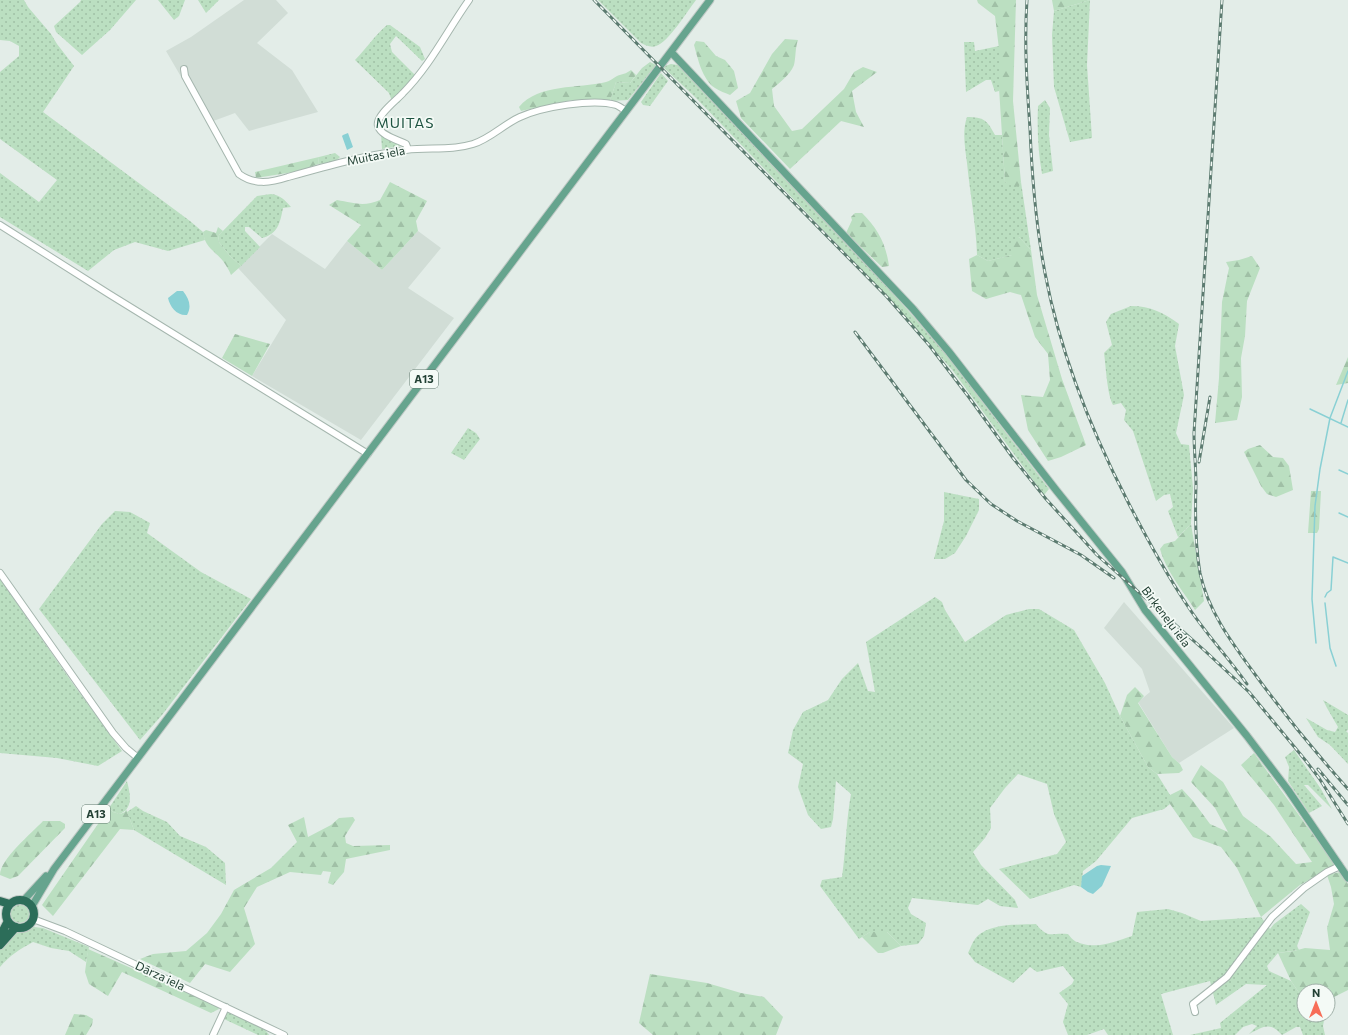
<svg xmlns="http://www.w3.org/2000/svg" width="1348" height="1035" font-family="Commissioner,sans-serif">
  <style>
    .built { fill: #d1ddd6 }
    .green { fill: url(#green-dots) }
    .forest { fill: url(#forest-firs) }
    .water { fill: #89d0d4 }
    .lines { fill: none; stroke-linecap: round; stroke-linejoin: round }
    .stream { stroke: #89d0d4; stroke-width: 1.5 }
    .minor-casing { stroke: #a5b6ae; stroke-width: 8 }
    .major-casing { stroke: #c1cac6; stroke-width: 9 }
    .highway-casing { stroke: #c1cac6; stroke-width: 10 }
    .minor { stroke: #fff; stroke-width: 6 }
    .major { stroke: #66a48e; stroke-width: 7 }
    .highway { stroke: #2c6d59; stroke-width: 8 }
    .rail-casing { stroke: #5c7b70; stroke-width: 3 }
    .rail { stroke: #f4faf6; stroke-width: 1.5; stroke-dasharray: 4.5; stroke-linecap: butt }
    .labels { text-anchor: middle; stroke-width: 3.5; stroke-linejoin: round; paint-order: stroke }
    .shield { fill: #f4faf6; stroke: #61786e; stroke-width: 1 }
    .shield-label { font-size: 11px; font-weight: bold; fill: #224034 }
    .street-label { font-size: 12px; fill: #224034; stroke: #f4faf6 }
    .quarter-label { font-size: 14px; letter-spacing: 1px; fill: #1d5340; stroke: #f4faf6 }
  </style>
  <defs>
    <pattern id="green-dots" width="8" height="8" patternUnits="userSpaceOnUse"><rect width="8" height="8" fill="#bbdfc1"/><path d="M2 2h.1M6 6h.1" fill="none" stroke="#a0c0a6" stroke-width="1.8" stroke-linecap="round"/></pattern>
    <pattern id="forest-firs" width="22" height="20" patternUnits="userSpaceOnUse"><rect width="22" height="20" fill="#bbdfc1"/><path d="M5 1l3.5 6h-7zM16 11l3.5 6h-7z" fill="#a0c0a6"/></pattern>
  </defs>
  <rect width="100%" height="100%" fill="#e3ede8"/>
  <path class="built" d="M244,0H276L288,13L257,43L292,70L318,112L249,131L235,113L208,123L166,51L191,37Z
    M418,231L441,248L408,288L454,318L361,440L252,376L286,320L238,268L272,234L325,269L347,241L382,270Z
    M1124,602L1234,728L1179,763L1172,757L1138,702L1150,692L1142,669L1104,628Z"/>
  <path class="green" d="M0,0H24L28,7L51,34L57,44L74,66L43,112L190,221L203,232L205,240L168,251L135,242L114,250L88,271L0,217V173L39,202L57,180L0,139V72L19,56V46L10,41L0,40Z
    M81,0H136L110,30L82,55L56,32L54,26L80,2Z
    M158,0H185L179,16L174,20Z
    M198,0H219L206,13Z
    M598,0H696C688,10 668,43 656,46C651,48 645,45 641,43Z
    M1090,0L1087,65L1092,138L1070,142L1054,87L1052,35L1054,11Z
    M387,25H390L420,47L425,59L422,61L396,36L390,44L392,52L418,78L399,103L392,101L389,93L355,60C366,49 375,35 387,25Z
    M964,42H974L975,51L999,46V91L995,92L991,80H986L966,92Z
    M650,62L656,65L628,100L610,101L616,82L630,83L642,68Z
    M671,64L678,65L684,70L898,299L945,353L1049,489L1044,495L953,371L890,299L695,97L664,68L665,66Z
    M661,73L668,81L650,106L643,105L641,102Z
    M1045,100L1050,108L1049,135L1053,171L1042,174C1038,151 1037,129 1038,106Z
    M967,117C984,117 987,120 995,135H1002L1005,182L1018,186L1021,182L1031,250L1019,237L1012,255L988,261L977,255C976,224 970,194 967,163C965,147 962,132 967,117Z
    M381,134L401,143V146L382,149Z
    M335,153L340,157C336,163 325,163 318,164L319,157Z
    M271,194C280,195 285,200 291,207L283,208C280,223 278,234 262,238L249,227H245V231L260,247L241,266L230,256L218,241L219,235L257,196Z
    M1131,306C1151,306 1164,313 1179,324L1175,346L1184,395L1176,433L1181,444L1189,445L1193,488L1191,524L1178,537L1168,511L1173,507L1170,494L1164,495L1156,501L1133,431L1124,420L1126,410L1121,403L1113,405C1107,394 1106,367 1104,353L1112,345L1106,322L1111,314Z
    M468,428L476,433L480,439L464,460L451,453Z
    M944,492L979,499V510L966,536L955,553L945,559H934L944,521Z
    M115,511L130,512L150,523L147,533L201,572L251,599L162,715L140,740L39,609L102,524Z
    M0,579L71,681L122,751L98,766L57,758L0,753Z
    M935,597L942,602L945,610L965,642L1006,615L1029,609H1039L1074,630L1105,683L1120,716L1148,767L1157,774L1170,795V804L1164,809L1132,818L1096,861L1083,871L1081,887L1074,885L1030,899L999,869L1057,854L1066,842L1054,814L1047,784L1018,774L1005,788L990,808L991,828L985,838L973,852L981,865L1015,900L1018,908L1000,906L988,899L978,905L912,898L908,908L911,914L926,923L924,936L918,944L901,946L887,932H870L859,939L820,886L822,880L842,877C846,849 846,821 851,794L836,781L833,819L831,827L821,829L808,815L798,787L803,764L788,753L793,730L803,712L828,700L842,679L858,663L868,691L875,692L866,642Z
    M1323,700L1348,715V730L1346,731L1348,733V764L1330,745L1318,737L1306,718L1327,730L1335,732L1338,727L1327,708Z
    M1294,750L1321,789L1332,809L1308,785H1304L1322,806L1309,813L1288,781L1289,767L1285,757Z
    M127,781C130,793 134,808 120,814L113,812L109,808Z
    M136,806L143,811L167,822L180,836L206,847L225,863L226,885L134,830L127,812Z
    M10 913a10 10 0 1 1 20 0a10 10 0 1 1-20 0Z
    M1301,904L1310,912L1297,946L1299,950L1278,953L1267,966L1269,971L1291,981L1304,1000V1015H1325L1323,1026L1325,1035H1303L1300,1027H1296L1282,1035C1270,1021 1263,1027 1249,1034L1257,1026L1252,1024L1243,1027L1235,1035H1190L1221,1028L1220,1023L1267,985L1246,984L1216,1005L1210,981L1161,994L1173,1035H1108L1104,1029L1087,1035H1068L1063,1022L1068,1004L1059,993L1072,984L1074,980L1063,966L1037,972L1030,967L1013,983L975,962L968,953C970,949 972,943 975,939C988,923 1017,925 1036,924C1049,940 1051,932 1068,934C1070,936 1073,941 1077,942C1095,950 1114,942 1132,936L1137,912L1168,909L1182,913L1201,921L1261,917L1270,929L1274,924Z
    M34,927L43,928L89,947L86,962L69,951L51,948L33,942C20,949 9,956 0,967V949L15,932Z
    M227,1011C237,1015 265,1025 269,1035H258L224,1019Z"/>
  <path class="forest" d="M977,0H1016L1013,101L1021,182L1019,186L1015,187L1005,182L999,88V49L995,16L978,3Z
    M1052,0H1090L1054,11Z
    M785,39L798,40C795,48 796,57 794,65C790,75 779,83 772,89L774,106L792,131L802,129L844,89L854,72L863,67L877,72L852,91L856,112L864,127L841,121L790,169L741,118L736,101L750,93L772,54Z
    M696,41L704,42L716,56L725,60L734,71L738,88L730,95C726,93 719,91 715,88C702,79 698,59 694,45Z
    M631,70L636,75L630,83L616,82L610,101L572,100L521,111L519,107C539,83 578,89 606,82C610,81 613,78 617,76C622,74 626,74 631,70Z
    M319,157L318,164L300,171L256,178L255,172Z
    M390,182L427,201L416,221L418,231L382,270L347,241L361,225L329,205L337,200C354,203 364,207 380,200Z
    M855,213H862C878,229 886,244 889,266L882,267L846,233L852,220L851,217Z
    M218,227L223,231L219,235L218,241L230,256L241,266L231,275C229,270 226,265 223,261C214,250 205,248 203,232L206,230L216,233Z
    M1019,237L1031,250L1037,295L1062,379L1086,445L1061,457L1048,461L1028,430L1021,395L1043,397L1050,380L1048,354L1035,337L1021,295L1010,292L986,299L972,291L969,259L977,255L988,261L1012,255V243Z
    M1252,256L1260,268L1247,301L1245,336L1241,358L1242,397L1237,420L1215,423L1219,378L1222,302L1229,268L1226,262L1239,260Z
    M235,334L270,344L252,376L222,358Z
    M1348,357V383L1336,385Z
    M1260,445L1273,457L1283,458L1289,466L1293,490L1276,497L1267,494L1261,486L1244,452L1248,449Z
    M1311,491H1321L1319,529L1317,533H1308Z
    M1191,524L1204,601L1195,610C1183,591 1166,571 1160,549L1164,544L1175,541Z
    M1135,687L1144,696L1138,703L1172,757L1180,764L1183,770L1179,773L1157,774L1148,767L1120,716L1127,695Z
    M1254,753L1335,865L1300,885L1261,917L1237,868L1221,847L1193,837L1170,804V795L1182,789L1193,801L1210,824L1228,832L1215,808L1191,782L1201,765L1223,782L1243,816L1271,837L1296,864L1312,862L1274,805L1241,765Z
    M109,808L113,812L120,814L125,812L126,809L134,830L120,829L53,916L42,905Z
    M304,817L308,837L331,825L339,818L353,817L355,820L345,836L346,843L353,846L390,845V850L346,859L344,872L333,885L328,883L331,872L323,871L321,875L290,872L257,887L244,908L255,944L230,972L205,964L190,983L140,959L153,954L186,951L207,933L221,914L234,890L271,868L297,842L288,825Z
    M43,821H60L65,824V828L18,876L10,879L0,875C0,859 32,833 43,821Z
    M1340,872L1348,884V990L1328,1000V991H1304V1000L1291,981L1278,953L1294,951L1305,948L1330,950L1327,928L1334,904L1331,887L1327,875Z
    M870,932H887L901,946L883,953H878L862,937Z
    M88,949L217,1006L219,1009L211,1013L122,972L108,996L89,984L85,972Z
    M650,974L707,983L741,993L764,997L783,1017L776,1035H653L639,1023Z
    M74,1014L86,1015L93,1019L92,1025L86,1035H65Z"/>
  <path class="water" d="M348,133L353,147L347,150L342,136L343,135Z
    M177,291H183C189,299 192,306 187,315C177,316 170,307 168,298Z
    M1101,865L1111,866L1102,886L1093,894L1088,892L1081,887L1082,876L1097,866Z"/>
  <g class="lines">
    <path class="stream" d="M1310,409L1348,427
      M1341,423L1348,400
      M1339,470L1348,474
      M1339,513L1348,517
      M1325,597L1327,593L1331,590L1333,557L1348,563
      M1325,603L1330,648L1336,666
      M1316,643L1312,599L1315,506L1320,469L1330,418L1348,371"/>
    <g class="minor-casing">
      <path id="minor" d="M184,69L185,76L239,174C254,185 270,183 288,177C327,166 366,155 406,150C429,147 451,151 473,144C490,139 504,124 520,117C542,107 593,98 616,105C619,106 623,109 626,111
        M408,149L406,144C398,140 381,136 378,126C375,116 397,100 403,93C430,66 447,31 469,0
        M0,225L109,294L368,454
        M0,573L113,733L126,748L138,758
        M33,919L65,931L284,1035
        M1195,1012L1193,1004L1227,977L1272,917L1304,888L1327,872L1340,866
        M213,1035L226,1007"/>
    </g>
    <g class="major-casing">
      <path id="major" d="M671,52L913,309L949,352L1056,490L1122,572L1145,610L1247,736L1288,790L1348,878
        M24,900L46,876
        M32,906L54,869L710,0"/>
    </g>
    <g class="highway-casing">
      <path id="highway" d="M6 914a14 14 0 1 1 28 0a14 14 0 1 1-28 0Z
        M0,901L10,904
        M0,936L8,921
        M0,945L16,927"/>
    </g>
    <use href="#minor" class="minor"/>
    <use href="#major" class="major"/>
    <use href="#highway" class="highway"/>
    <g class="rail-casing">
      <path id="rail" d="M594,0L887,297L929,345L968,396L1013,458L1046,499L1097,555L1204,650L1249,692L1306,761L1319,778L1348,824
        M1027,0C1024,43 1027,86 1030,129C1032,178 1036,226 1045,273C1060,353 1091,430 1128,502C1146,537 1165,572 1187,605C1205,633 1228,657 1247,684
        M1222,0L1194,433C1194,450 1196,468 1196,485C1195,514 1195,544 1200,573C1208,611 1232,643 1254,673C1284,714 1315,752 1348,789
        M855,332L966,480L991,504L1017,521L1081,555L1114,578
        M1199,462L1210,397
        M1318,769L1348,805"/>
    </g>
    <use href="#rail" class="rail"/>
  </g>
  <g class="labels">
    <g class="shield">
      <rect x="410" y="370" width="28" height="18" rx="3"/>
      <rect x="82" y="805" width="28" height="18" rx="3"/>
    </g>
    <g class="shield-label">
      <text x="424" y="383">A13</text>
      <text x="96" y="818">A13</text>
    </g>
    <g class="street-label">
      <text transform="translate(376 156) rotate(-11)" y="4">Muitas iela</text>
      <text transform="translate(1166 617) rotate(53)" y="4">Birķeneļu iela</text>
      <text transform="translate(160 976) rotate(25)" y="4">Dārza iela</text>
    </g>
    <g class="quarter-label">
      <text x="405" y="128">MUITAS</text>
    </g>
  </g>
  <g transform="translate(1316 1003)"><circle r="19" fill="#f4faf6" stroke="#a0b0a8"/>
  <path d="M0-3L7 15L0 10L-7 15Z" fill="#f76e58"/>
  <text y="-6" font-size="11" font-weight="bold" text-anchor="middle" fill="#224034">N</text>
  </g>
</svg>
